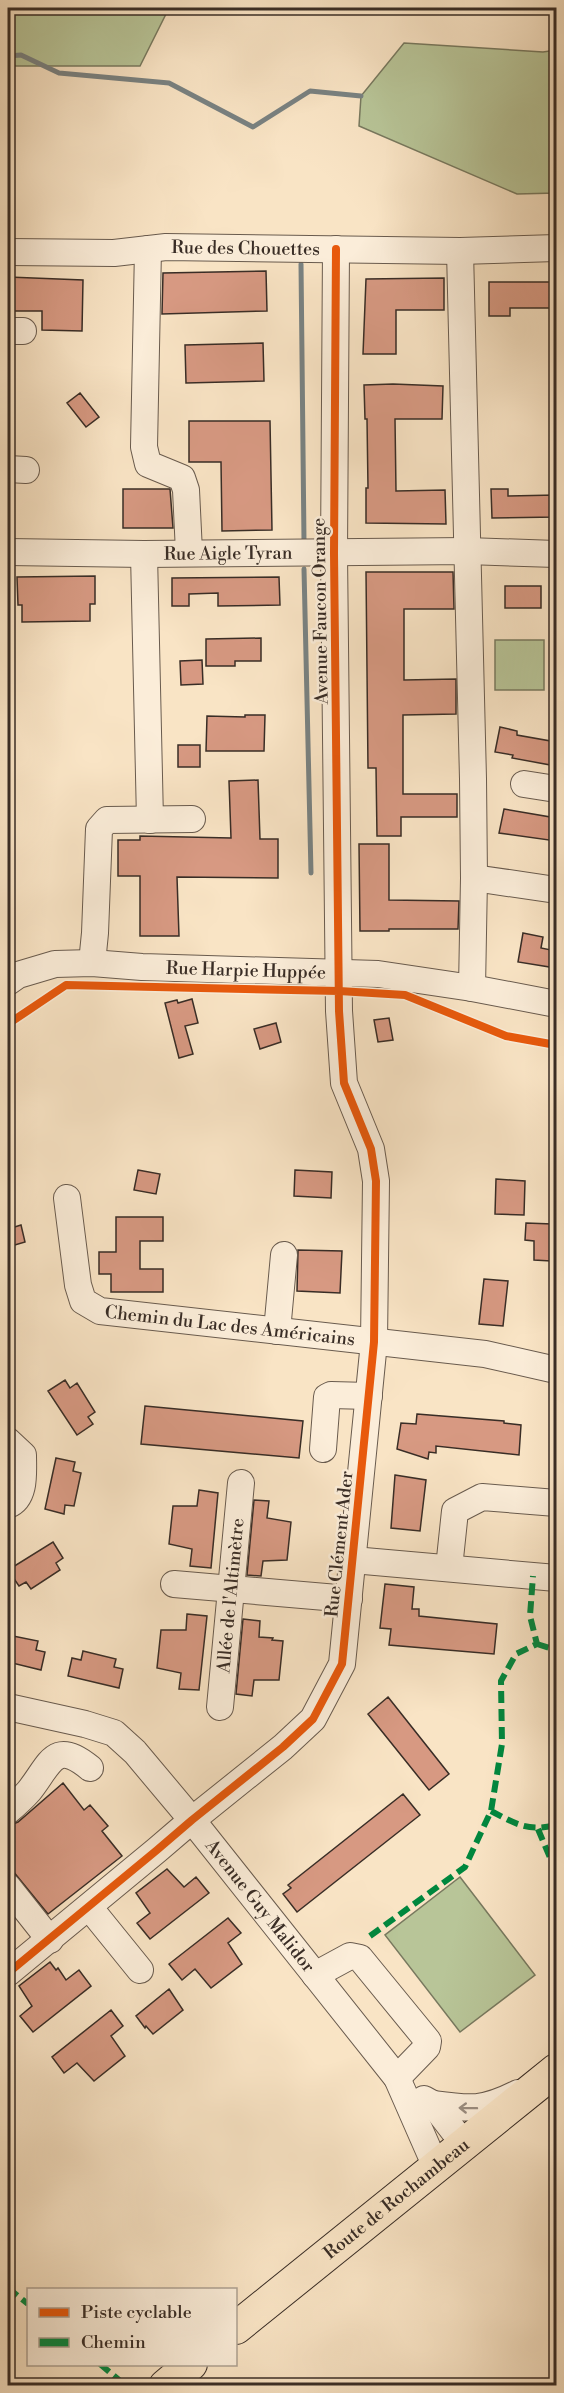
<svg xmlns="http://www.w3.org/2000/svg" width="564" height="2393" font-family="'Libre Bodoni',serif">
  <style>
    .green { fill: #b8c598; stroke: #78795f; stroke-width: 1.5 }
    .lines { fill: none; stroke-linecap: round; stroke-linejoin: round }
    .stream { stroke: #798282; stroke-width: 5 }
    .building { fill: #d79982; stroke: #392d26; stroke-width: 1.5 }
    .minor-casing { stroke: #695b4e; stroke-width: 28 }
    .major-casing { stroke: #392d26; stroke-width: 34 }
    .minor { stroke: #fbedd9; stroke-width: 26 }
    .major { stroke: #f9e4c5; stroke-width: 32 }
    .quiet { stroke: #00873e; stroke-width: 6; stroke-dasharray: 12 6; stroke-linecap: butt }
    .cycleway-casing { stroke: #fbedd9; stroke-width: 11 }
    .cycleway { stroke: #e8590c; stroke-width: 8 }
    .oneway { stroke: #9a8d80 }
    .labels { text-anchor: middle; stroke-width: 5; stroke-linejoin: round; paint-order: stroke }
    .street-label { font-size: 18px; fill: #392d26; stroke: #fbedd9 }
  </style>
  <rect width="100%" height="100%" fill="#f9e4c5"/>
  <filter id="stains"><feTurbulence type="fractalNoise" baseFrequency=".00333" numOctaves="4"/><feColorMatrix values="0 0 0 0 .2 0 0 0 0 .09 0 0 0 0 .02 0 0 0 .5 -.17"/></filter>
  <radialGradient id="worn" r=".72"><stop offset=".6" stop-color="#630" stop-opacity="0"/><stop offset="1" stop-color="#630" stop-opacity=".3"/></radialGradient>
  <path class="green" d="M8,8H169L140,66H15L8,49Z
    M404,43L543,52L556,50V193L517,194L359,126L361,96Z
    M495,640H544V690H495Z
    M460,1877L535,1975L460,2032L385,1935Z"/>
  <g class="lines">
    <path class="stream" d="M8,56L21,55L59,73L169,83L253,127L310,91L361,96
      M301,264L304,541
      M304,569L311,873"/>
  </g>
  <path class="building" d="M266,271L267,311L162,314L163,273Z
    M8,277L83,280L82,331L42,330V311H8Z
    M444,278V310H396V354H363L366,279Z
    M489,282H555V308H510V316H489Z
    M263,343L264,381L186,383L185,345Z
    M393,384L443,386L442,419H395L396,491L445,490L446,524L366,523V488H368L367,419H365L364,385Z
    M80,393L99,417L86,427L67,403Z
    M189,421H270L272,530L222,531L221,462H189Z
    M123,489H170L173,528H123Z
    M491,489H508V496L556,495V517L492,518Z
    M366,572H453L454,609H404V680L456,679V714L403,715V794H457V817H401V836H377L376,768H368Z
    M95,576V604H90V621L22,622V605H18L17,577Z
    M279,577L280,605L218,606V593L189,594V606H172V578Z
    M505,586H541V608H505Z
    M261,638V661H235V666H206V639Z
    M202,660L203,684L181,685L180,661Z
    M245,715H265L264,751H206L207,716L245,717Z
    M500,727L517,731V735L556,742V766L512,758L513,755L495,752Z
    M178,745H200V767H178Z
    M258,780L260,839H278V878L177,877L179,936H140V876H118V840H140V836L231,838L229,781Z
    M504,809L556,818V841L499,833Z
    M359,844H389V900L459,901L458,929H389V931H360Z
    M523,933L543,937L541,948L556,951V968L518,962Z
    M192,999L198,1023L185,1026L193,1054L179,1058L165,1003L177,1000L178,1003Z
    M389,1018L393,1040L378,1042L374,1020Z
    M276,1023L281,1042L260,1049L254,1029Z
    M138,1170L160,1174L156,1194L134,1190Z
    M295,1170L332,1172L331,1198L294,1196Z
    M496,1179L525,1181L524,1215L495,1214Z
    M116,1217H163V1241H140V1269H163V1292H111V1274H99V1252H116Z
    M526,1223L552,1224L551,1261L534,1260V1241L525,1240Z
    M21,1225L25,1242L8,1247V1229Z
    M298,1250L342,1251L340,1293L297,1291Z
    M484,1279L508,1281L503,1326L479,1324Z
    M65,1380L70,1388L77,1383L95,1412L88,1417L93,1424L77,1435L48,1391Z
    M145,1406L303,1421L299,1458L141,1444Z
    M417,1414L504,1421V1423L521,1425L519,1455L436,1446V1453L429,1452L428,1459L397,1449L401,1423L416,1424Z
    M56,1458L75,1462L73,1471L81,1473L74,1506L65,1505L64,1514L45,1509Z
    M395,1475L426,1480L420,1531L391,1528Z
    M199,1490L218,1493L211,1568L190,1566L192,1549L169,1544L173,1506H197Z
    M254,1500L269,1501L267,1518L291,1522L287,1560L263,1561L261,1576L247,1575Z
    M53,1542L63,1558L56,1563L60,1570L31,1589L26,1582L19,1586L8,1570Z
    M385,1584L414,1587L412,1609H419V1616L497,1624L494,1654L389,1645L391,1629L380,1628Z
    M187,1614L207,1616L199,1690L179,1689L181,1673L157,1668L161,1630H186Z
    M243,1619L260,1621L259,1637L273,1638L272,1640L283,1641L279,1680H254L252,1696L236,1694Z
    M8,1635L38,1641L36,1650L45,1652L41,1670L8,1662Z
    M83,1651L116,1659L114,1667L123,1669L119,1688L68,1676L72,1658L81,1660Z
    M388,1697L449,1774L429,1790L368,1714Z
    M63,1783L84,1810L90,1805L108,1826L102,1831L122,1856L48,1914L8,1865V1826L18,1822Z
    M403,1794L420,1815L297,1912L283,1894L291,1888L288,1885Z
    M167,1869L184,1887L196,1877L209,1893L150,1939L137,1923L150,1913L136,1893Z
    M228,1918L241,1933L228,1943L242,1964L211,1988L195,1969L182,1980L169,1964Z
    M50,1962L56,1970L58,1968L66,1980L79,1970L91,1986L33,2032L20,2016L32,2006L19,1986Z
    M169,1989L183,2010L153,2034L146,2026L145,2028L136,2016Z
    M111,2010L123,2026L111,2036L125,2056L94,2081L77,2063L64,2073L52,2057Z"/>
  <g class="lines">
    <g class="minor-casing">
      <g id="minor">
        <path d="M148,249L144,447L148,464L182,478L186,490L189,552"/>
        <path d="M460,251L473,779L474,878L472,988"/>
        <path id="s1" d="M8,252L114,253L166,247L460,251L556,248"/>
        <path d="M8,331H23"/>
        <path d="M8,469L26,470"/>
        <path id="s2" d="M8,552L144,554L467,551L556,554"/>
        <path d="M144,554L150,820"/>
        <path d="M524,784L556,789"/>
        <path d="M474,878L556,890"/>
        <path d="M92,963L95,933L99,829L107,820L192,819"/>
        <path id="s3" d="M8,982L18,975L55,964L92,963L142,967L378,974L472,988L556,1004"/>
        <path id="s4" d="M67,1198L78,1285L83,1301L100,1311L485,1354L556,1370"/>
        <path d="M277,1331L284,1255"/>
        <path d="M8,1441L23,1455C23,1472 26,1498 8,1505"/>
        <path d="M323,1449L327,1397L331,1395L369,1396"/>
        <path d="M353,1560L556,1578"/>
        <path d="M449,1568L455,1511L482,1497L556,1503"/>
        <path d="M174,1584L349,1599"/>
        <path id="s5" d="M8,1707L85,1724L114,1733L135,1752L192,1820L397,2078L436,2167"/>
        <path id="s6" d="M220,1707L241,1483"/>
        <path d="M8,1811C15,1805 23,1798 29,1791C50,1765 54,1738 90,1768"/>
        <path d="M8,1887L50,1940"/>
        <path d="M89,1907L140,1970"/>
        <path d="M8,1973L157,1850L192,1820L283,1747L313,1719L342,1664L374,1342L376,1181L371,1149L344,1083L339,1011L334,553L336,249"/>
        <path d="M315,1975L350,1956L360,1958L428,2041L427,2047L397,2078"/>
        <path d="M424,2099L433,2104L463,2143"/>
        <path d="M433,2104C470,2109 483,2111 518,2093"/>
      </g>
    </g>
    <g class="major-casing">
      <g id="major">
        <path id="s7" d="M236,2328L556,2070"/>
        <path d="M165,2386L191,2364"/>
      </g>
    </g>
    <use href="#minor" class="minor"/>
    <use href="#major" class="major"/>
    <path class="quiet" d="M537,1644L556,1650
      M491,1811C516,1824 528,1832 556,1825
      M538,1829L556,1872
      M370,1936L465,1867L491,1811L502,1744L501,1681L516,1654L537,1644L530,1616L533,1576
      M8,2288L28,2304
      M100,2364L126,2386"/>
    <g class="cycleway-casing">
      <path id="cycleway" d="M8,1024L66,985L339,991L405,995L506,1036L556,1045
        M8,1973L157,1850L192,1820L283,1747L313,1719L342,1664L374,1342L376,1181L371,1149L344,1083L339,1011L334,553L336,249"/>
    </g>
    <use href="#cycleway" class="cycleway"/>
  </g>
  <defs><path id="oneway-shaft" d="M-6 0H5M1.5-3L5.5 0L1.5 3" fill="none" stroke-width="1.6" stroke-linecap="round" stroke-linejoin="round" transform="scale(1.5)"/></defs>
  <use class="oneway" href="#oneway-shaft" transform="translate(468 2108) rotate(-179)"/>
  <g class="labels">
    <g class="street-label">
      <text dy="6" stroke="none"><textPath href="#s1" startOffset="238">Rue des Chouettes</textPath></text>
      <text dy="6" stroke="none"><textPath href="#s2" startOffset="220">Rue Aigle Tyran</textPath></text>
      <text transform="translate(320 611) rotate(-91)" y="6">Avenue Faucon Orange</text>
      <text dy="6" stroke="none"><textPath href="#s3" startOffset="242">Rue Harpie Huppée</textPath></text>
      <text dy="6" stroke="none"><textPath href="#s4" startOffset="255">Chemin du Lac des Américains</textPath></text>
      <text transform="translate(339 1544) rotate(-84)" y="6">Rue Clément Ader</text>
      <text dy="6" stroke="none"><textPath href="#s6" startOffset="112">Allée de l'Altimètre</textPath></text>
      <text dy="6" stroke="none"><textPath href="#s5" startOffset="336">Avenue Guy Malidor</textPath></text>
      <text dy="6" stroke="none"><textPath href="#s7" startOffset="206">Route de Rochambeau</textPath></text>
    </g>
  </g>
  <rect width="564" height="2393" fill="none" stroke="#f9e4c5" stroke-width="30"/>
  <rect x="9" y="9" width="546" height="2375" fill="none" stroke="#392d26" stroke-width="3"/>
  <rect x="15" y="15" width="534" height="2363" fill="none" stroke="#392d26" stroke-width="1.5"/>
  <rect x="27" y="2288" width="210" height="78" fill="#fbedd9" stroke="#ada091" stroke-width="1.5"/>
  <rect x="39" y="2308" width="30" height="9" fill="#e8590c" stroke="#ada091" stroke-width="1.5"/>
  <text x="81" y="2318" font-size="18" fill="#392d26">Piste cyclable</text>
  <rect x="39" y="2338" width="30" height="9" fill="#00873e" stroke="#ada091" stroke-width="1.5"/>
  <text x="81" y="2348" font-size="18" fill="#392d26">Chemin</text>
  <rect width="100%" height="100%" filter="url(#stains)"/>
  <rect width="100%" height="100%" fill="url(#worn)"/>
</svg>
